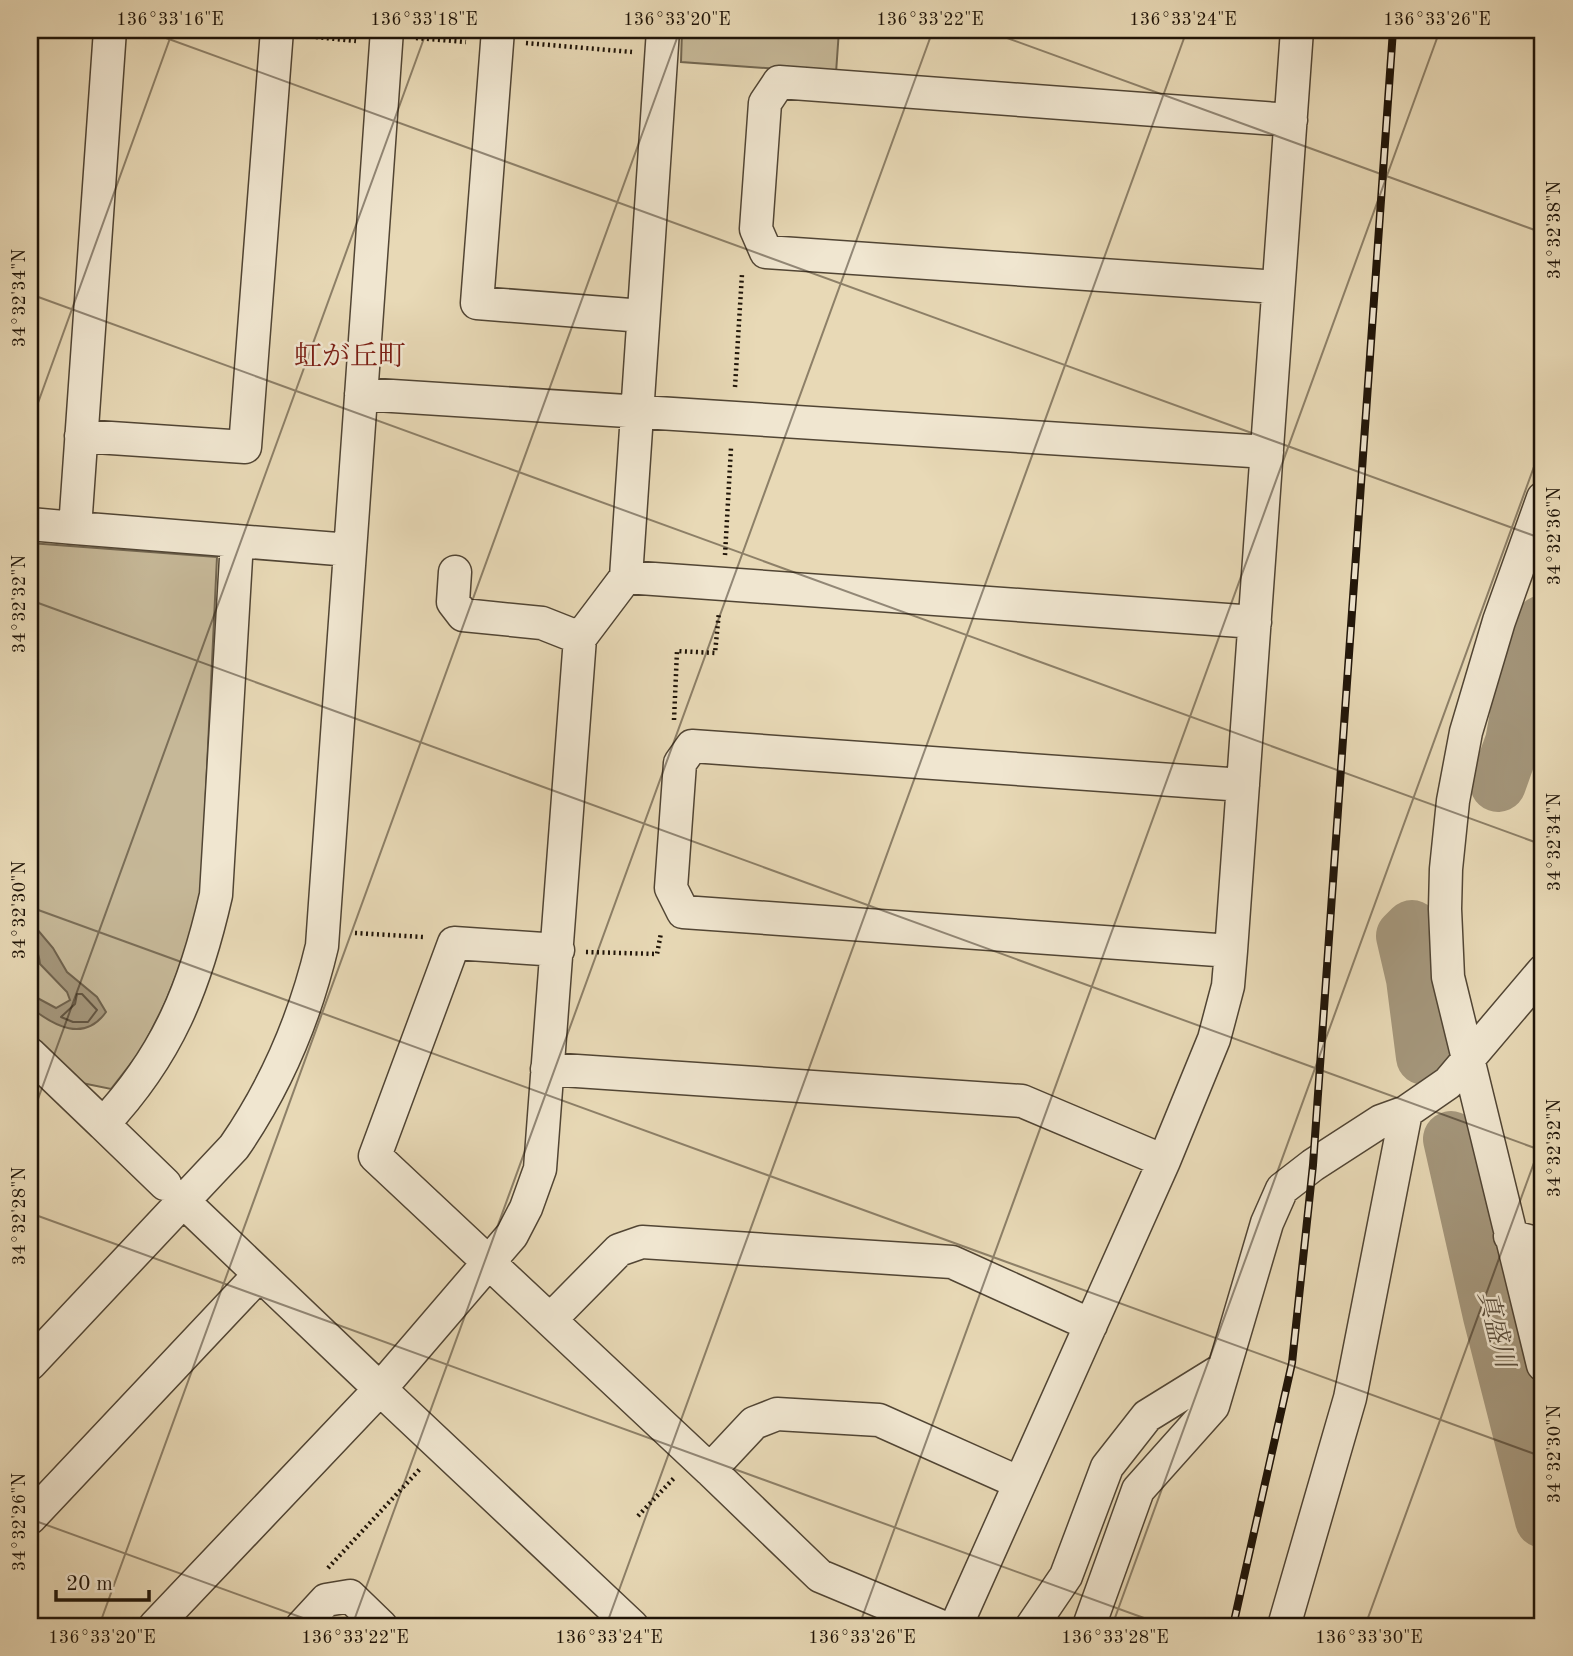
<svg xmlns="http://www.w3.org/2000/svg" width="1573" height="1656" font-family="'Old Standard TT','Noto Serif JP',serif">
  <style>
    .green { fill: #c6b898; stroke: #726650; stroke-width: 2 }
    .water { fill: #a4967b; stroke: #6f624d; stroke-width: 2 }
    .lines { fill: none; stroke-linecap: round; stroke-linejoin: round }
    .shore { stroke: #625542; stroke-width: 2 }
    .river { stroke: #a4967b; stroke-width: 56 }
    .minor-casing { stroke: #514534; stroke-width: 35 }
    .path { stroke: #1f1408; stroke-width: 4.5; stroke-dasharray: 2 3.5; stroke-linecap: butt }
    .minor { stroke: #f0e6d0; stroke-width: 32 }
    .rail-casing { stroke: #1f1408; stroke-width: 8 }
    .rail { stroke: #f0e6d0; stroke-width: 5; stroke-dasharray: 16; stroke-linecap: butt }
    .ticks { fill: none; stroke: #1f1408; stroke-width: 2; stroke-opacity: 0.45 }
    .labels { text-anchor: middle; stroke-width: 5; stroke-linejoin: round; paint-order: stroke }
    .water-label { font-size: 26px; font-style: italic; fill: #5b4e3c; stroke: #f0e6d0 }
    .quarter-label { font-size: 28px; fill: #7a1f14; stroke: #f0e6d0 }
    .neatline { fill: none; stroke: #1f1408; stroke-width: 2.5 }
    .ticks-label { font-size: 18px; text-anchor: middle; fill: #1f1408 }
  </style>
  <rect width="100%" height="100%" fill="#e8d9b6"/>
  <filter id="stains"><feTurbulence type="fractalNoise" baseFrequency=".00286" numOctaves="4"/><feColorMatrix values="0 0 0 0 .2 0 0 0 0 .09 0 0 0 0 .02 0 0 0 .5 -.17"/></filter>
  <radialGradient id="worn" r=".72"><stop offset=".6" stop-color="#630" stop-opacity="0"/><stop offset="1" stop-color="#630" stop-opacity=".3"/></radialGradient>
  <path class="green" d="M682,30H839L836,73L681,62Z
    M30,543L217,557L201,894L187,948L166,1001L142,1049L111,1089L82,1083L30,1033Z"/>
  <path class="water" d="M31,922L53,948L67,972L97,997L106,1012C84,1043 54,1026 30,1007V994L56,1008L70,1000L67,992L40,964C39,948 28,939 31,922Z"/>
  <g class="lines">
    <path class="shore" d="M77,994H82L97,1010L88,1022H73L61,1017L75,1004Z"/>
    <path class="river" d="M1498,784L1513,742L1527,665L1543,623
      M1412,928L1404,936L1414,979L1424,1057
      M1451,1139L1491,1316L1543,1520"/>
    <g class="minor-casing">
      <path id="minor" d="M110,30L75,528L350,550
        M498,30L477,303L643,316
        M1277,287L766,252L756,229L765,103L779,82L1291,120
        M361,394L1267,452
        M81,436L245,447L277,30
        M1543,498L1499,621L1466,732L1453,801L1446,869L1445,909L1448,977L1543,1365
        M30,524L75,528
        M455,572L453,602L463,615L542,623L580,638L626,577L663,30
        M626,577L1255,622
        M558,950L454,943L375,1156L550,1320L619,1250L642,1242L952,1262L1091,1325
        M1231,951L683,912L671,888L680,763L692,746L1243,785
        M30,1054L103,1124
        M547,1069L1022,1101L1164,1161
        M165,1184L103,1124C168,1055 195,987 216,895L237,541
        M184,1202L380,1389L512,1235L526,1208L540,1169L580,638
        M1510,1236L1543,1245
        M550,1320L710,1470L754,1423L777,1414L879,1420L1020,1483
        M30,1364L234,1147C276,1086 305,1018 322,946L387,30
        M710,1470L820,1576L940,1626
        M30,1518L259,1275
        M155,1626L380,1389L632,1626
        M302,1626L326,1600L350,1596L381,1626
        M956,1626L1164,1161L1214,1039L1228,986L1231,951L1297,30
        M1032,1626L1066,1576L1107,1467L1147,1416L1223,1369
        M1089,1626L1138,1490L1213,1406L1267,1223L1282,1189L1313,1165L1381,1121L1406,1112L1448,1083L1543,971
        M1284,1626L1350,1398L1406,1112"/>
    </g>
    <path class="path" d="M225,30L245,31
      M305,36L356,41
      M416,38L466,42
      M526,43L632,52
      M735,387L742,274
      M725,555L731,448
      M674,720L677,651L715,653L719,612
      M355,933L423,937
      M586,952L657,954L661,933
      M638,1516L675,1477
      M328,1568L420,1469"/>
    <use href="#minor" class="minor"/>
    <g class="rail-casing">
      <path id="rail" d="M1233,1626L1292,1363L1313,1165L1393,30"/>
    </g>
    <use href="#rail" class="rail"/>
  </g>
  <path class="ticks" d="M144,30L1543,539M985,30L1543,233M30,294L1543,845M30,425L173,30M30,600L1543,1151M30,907L1543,1457M30,1121L427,30M30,1213L1166,1626M30,1519L325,1626M99,1626L680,30M352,1626L933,30M606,1626L1187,30M859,1626L1440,30M1112,1626L1543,442M1365,1626L1543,1138"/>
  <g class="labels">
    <g class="water-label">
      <text transform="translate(1497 1329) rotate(76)" y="9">真盛川</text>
    </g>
    <g class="quarter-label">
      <text x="350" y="365">虹が丘町</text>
    </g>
  </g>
  <rect width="1573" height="1656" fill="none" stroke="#e8d9b6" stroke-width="77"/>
  <path d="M56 1590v10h93v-10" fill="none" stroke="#1f1408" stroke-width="3.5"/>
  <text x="66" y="1590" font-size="21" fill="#1f1408" stroke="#f0e6d0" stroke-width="5" paint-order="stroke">20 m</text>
  <rect x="38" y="38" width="1496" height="1580" class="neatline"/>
  <g class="ticks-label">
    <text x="170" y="25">136°33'16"E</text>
    <text x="424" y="25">136°33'18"E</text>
    <text x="677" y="25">136°33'20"E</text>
    <text x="930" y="25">136°33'22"E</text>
    <text x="1183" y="25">136°33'24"E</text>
    <text x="1437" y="25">136°33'26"E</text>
    <text transform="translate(1554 230) rotate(-90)" y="6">34°32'38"N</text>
    <text transform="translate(19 298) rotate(-90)" y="6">34°32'34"N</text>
    <text transform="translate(1554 536) rotate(-90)" y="6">34°32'36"N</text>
    <text transform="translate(19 604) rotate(-90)" y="6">34°32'32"N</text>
    <text transform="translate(1554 842) rotate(-90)" y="6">34°32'34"N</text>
    <text transform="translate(19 910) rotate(-90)" y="6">34°32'30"N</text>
    <text transform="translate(1554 1148) rotate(-90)" y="6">34°32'32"N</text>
    <text transform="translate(19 1216) rotate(-90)" y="6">34°32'28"N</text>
    <text transform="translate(1554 1454) rotate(-90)" y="6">34°32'30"N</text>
    <text transform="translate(19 1522) rotate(-90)" y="6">34°32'26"N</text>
    <text x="102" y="1643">136°33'20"E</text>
    <text x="355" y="1643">136°33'22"E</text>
    <text x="609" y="1643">136°33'24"E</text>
    <text x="862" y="1643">136°33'26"E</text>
    <text x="1115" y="1643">136°33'28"E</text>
    <text x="1369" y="1643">136°33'30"E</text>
  </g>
  <rect width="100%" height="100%" filter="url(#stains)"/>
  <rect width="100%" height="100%" fill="url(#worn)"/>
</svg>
